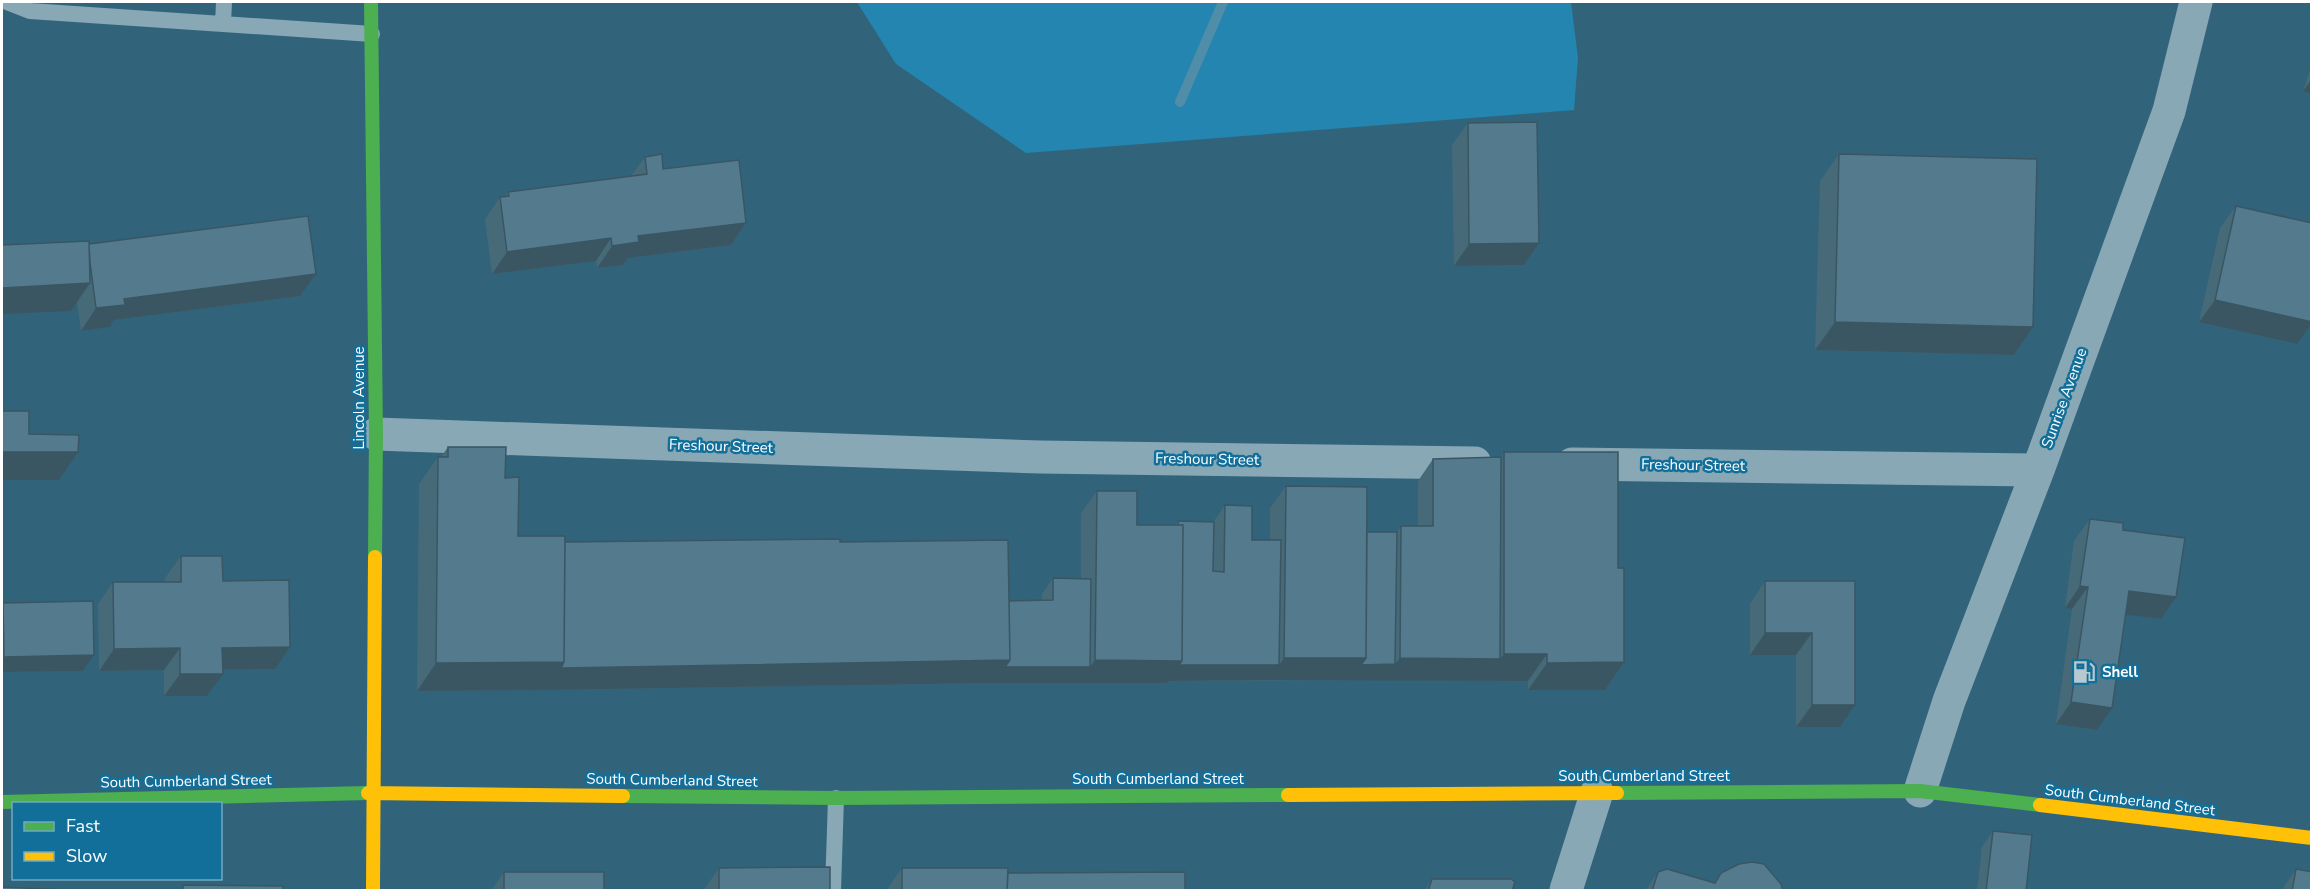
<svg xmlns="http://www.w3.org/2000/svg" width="2313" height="892" font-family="'Nunito Sans',sans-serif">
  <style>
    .green { fill: #2385b0 }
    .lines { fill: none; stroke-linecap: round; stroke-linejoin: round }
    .stream { stroke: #4f8da9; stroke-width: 10 }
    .lane { stroke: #89a8b6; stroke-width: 16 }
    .street { stroke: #89a8b6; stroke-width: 33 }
    .fast { stroke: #4caf50; stroke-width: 14 }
    .slow { stroke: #ffc107; stroke-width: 14 }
    .wall { fill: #476a79 }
    .shaded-wall { fill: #3a5663 }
    .building { fill: #537b8d; stroke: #3a5663; stroke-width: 1.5 }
    .labels { text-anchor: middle; stroke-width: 5; stroke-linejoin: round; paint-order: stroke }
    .street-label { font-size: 15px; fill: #fff; stroke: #126f9a }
    .poi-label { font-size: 15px; font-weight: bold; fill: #fff; stroke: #126f9a; text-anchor: start }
  </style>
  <rect width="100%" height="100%" fill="#31647b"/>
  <path class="green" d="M857,2H1571L1578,58L1574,110L1026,153L896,64Z"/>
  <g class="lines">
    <path class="stream" d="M1180,102L1223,2"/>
    <path class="lane" d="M7,2L30,11L372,34
      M223,24L224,2
      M833,890L836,798"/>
    <path class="street" d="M376,434L1040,457L1475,463
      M1572,464L2038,470
      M1920,791L1949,701L2038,470L2169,111L2196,2
      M1566,890L1597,792"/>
    <path class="fast" d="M371,2L376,434L375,557
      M1617,793L1920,791L2040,805
      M623,796L836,798L1288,795
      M2,802L368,793"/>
    <path class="slow" d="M368,793L623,796
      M1288,795L1617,793
      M2040,805L2312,838
      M373,890L375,557"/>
  </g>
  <path class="wall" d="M2312,64V94L2303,91Z
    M1468,123L1539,243L1524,265L1454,266L1452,145Z
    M1839,154L2033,327L2014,355L1815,350L1820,181Z
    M645,157L663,169L746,223L731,245L628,258L623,265L597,268L596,261L492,274L485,219L500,197L505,196L508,192L631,176Z
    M2236,206L2297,344L2199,322L2220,228Z
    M89,244L316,274L300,296L114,320L110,327L81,331L77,302L71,311Z
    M448,447L505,478L518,536L565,542H840L1009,601L1042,600V594L1053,578H1081V513L1097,491L1137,525H1175L1178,521L1214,550V521L1225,505L1252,540H1270V508L1286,486L1367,532H1397L1401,526H1418V481L1433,459L1501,457L1504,452L1618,568L1624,662L1605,690H1528V681L1384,680L1168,681L1167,683H994L545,690L417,691L419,484L438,457H441Z
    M2090,519L2123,530L2161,619L2125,614L2097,730L2056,724L2072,609L2065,608L2074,541Z
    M181,556L223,581L275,669L223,670L207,696H164V670L99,671L98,604L113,582H165V578Z
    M1765,581H1855L1840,727H1796V655H1750V604Z
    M3,603L94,655L83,671L2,672V604Z
    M1993,831L2026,891H1977L1982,847Z
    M719,868L830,891H703Z
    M902,868L1008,873L1185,891H886Z
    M2296,869L2312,891H2281Z
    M504,872L604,891H491Z
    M1658,872L1713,883L1721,873L1783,891H1645Z
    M1432,879L1512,891H1424Z"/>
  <path class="shaded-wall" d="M2312,79V94L2303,91Z
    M746,223L731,245L628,258L623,265L597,268L612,246L638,236Z
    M611,238L596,261L492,274L507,252Z
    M1539,243L1524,265L1454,266L1469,244Z
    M316,274L300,296L114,320L110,327L81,331L96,308L124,299Z
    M90,283L71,311L2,314V288Z
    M2215,300L2312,322V323L2297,344L2199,322Z
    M1835,322L2033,327L2014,355L1815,350Z
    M2,452H78L59,480H2Z
    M2080,586L2088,587L2072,609L2065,608Z
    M2129,591L2176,597L2161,619L2113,613Z
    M1765,633H1812L1796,655H1750Z
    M290,647L275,669L207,670L222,648Z
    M180,648L164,670L99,671L114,649Z
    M1504,654H1547L1528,681L1268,680L1284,658H1366L1395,664L1400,658L1500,659Z
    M94,655L83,671L2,672V661L4,657Z
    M1010,660L1090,667L1095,660L1182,661L1279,665L1268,680L1168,681L1167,683H994L545,690L417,691L436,663Z
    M1624,662L1605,690H1528L1547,663Z
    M180,674H223L207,696H164Z
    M2071,702L2112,708L2097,730L2056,724Z
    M1812,705H1855L1840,727H1796Z"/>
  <path class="building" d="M1537,122L1539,243L1469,244L1468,123Z
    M662,154L663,169L739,160L746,223L638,236L639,242L612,246L611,238L507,252L500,197L509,196L508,192L647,174L645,157Z
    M1839,154L2037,159L2033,327L1835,322Z
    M2236,206L2312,223V322L2215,300Z
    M308,216L316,274L124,299L125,305L96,308L90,262L89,244Z
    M89,241L90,283L2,288V245Z
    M2,411H29V434L79,435L78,452H2Z
    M448,447H506L505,478L519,477L518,536H565L564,662L436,663L438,457H448Z
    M1504,452H1618V568H1624V662L1547,663V654H1504Z
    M1501,457L1500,659L1400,658L1401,526H1433V459Z
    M1286,486L1367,487L1366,658H1284Z
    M1097,491H1137V525H1183L1182,661L1095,660Z
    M1225,505L1252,506V540H1281L1279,665H1179L1182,661L1183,525H1178V521L1214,522L1213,571L1224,572Z
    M2090,519L2123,523V530L2185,538L2176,597L2129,591L2112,708L2071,702L2088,587L2080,586Z
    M1367,532H1397L1395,664L1361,665L1366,658Z
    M840,539V542L1008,540L1010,660L561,668L564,662L565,542Z
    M181,556H222L223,581L289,580L290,647L222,648L223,674H180V648L114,649L113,582H181Z
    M1053,578L1091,579L1090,667H1005L1010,660L1009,601L1053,600Z
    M1765,581H1855V705H1812V633H1765Z
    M93,601L94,655L4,657L3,603Z
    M1993,831L2032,835L2026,891H1986Z
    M1752,862L1764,864L1781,884L1783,891H1652L1658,872L1667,869L1715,883L1721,873L1739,864Z
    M830,867V891H719V868Z
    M902,868H1008L1007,891H902Z
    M2296,869L2312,872V891H2292Z
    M504,872H604V891H504Z
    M1185,872V891H1007L1008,873Z
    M1432,879H1511L1515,882L1512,891H1428Z
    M183,885L283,886V891H183Z
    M2,887L67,890V891H2Z"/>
  <defs>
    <g id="fuel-bare" transform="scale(1.8)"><path d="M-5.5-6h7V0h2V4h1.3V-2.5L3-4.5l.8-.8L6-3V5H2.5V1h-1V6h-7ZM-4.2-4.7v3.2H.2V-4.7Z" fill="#b7c9d1" stroke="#126f9a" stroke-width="2.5" paint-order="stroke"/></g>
  </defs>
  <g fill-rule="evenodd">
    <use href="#fuel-bare" x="2084" y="672"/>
  </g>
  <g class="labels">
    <g class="street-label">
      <text transform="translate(359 398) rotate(-90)" y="5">Lincoln Avenue</text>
      <text transform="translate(2064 398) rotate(-70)" y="5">Sunrise Avenue</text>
      <text transform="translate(721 446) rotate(2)" y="5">Freshour Street</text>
      <text transform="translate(1207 459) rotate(1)" y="5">Freshour Street</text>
      <text transform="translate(1693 465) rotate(1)" y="5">Freshour Street</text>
      <text x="1644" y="781">South Cumberland Street</text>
      <text x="1158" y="784">South Cumberland Street</text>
      <text transform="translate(672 780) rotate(1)" y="5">South Cumberland Street</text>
      <text transform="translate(186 781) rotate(-1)" y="5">South Cumberland Street</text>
      <text transform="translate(2130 800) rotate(7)" y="5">South Cumberland Street</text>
    </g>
    <g class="poi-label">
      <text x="2102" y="677">Shell</text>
    </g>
  </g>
  <rect width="2313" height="892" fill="none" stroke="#ffffff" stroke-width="6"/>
  <rect x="12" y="802" width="210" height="78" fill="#126f9a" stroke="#71a9c2" stroke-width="1.5"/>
  <rect x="24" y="822" width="30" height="9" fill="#4caf50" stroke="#71a9c2" stroke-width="1.5"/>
  <text x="66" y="832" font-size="18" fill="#ffffff">Fast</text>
  <rect x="24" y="852" width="30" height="9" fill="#ffc107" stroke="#71a9c2" stroke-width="1.5"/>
  <text x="66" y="862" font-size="18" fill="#ffffff">Slow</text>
</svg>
